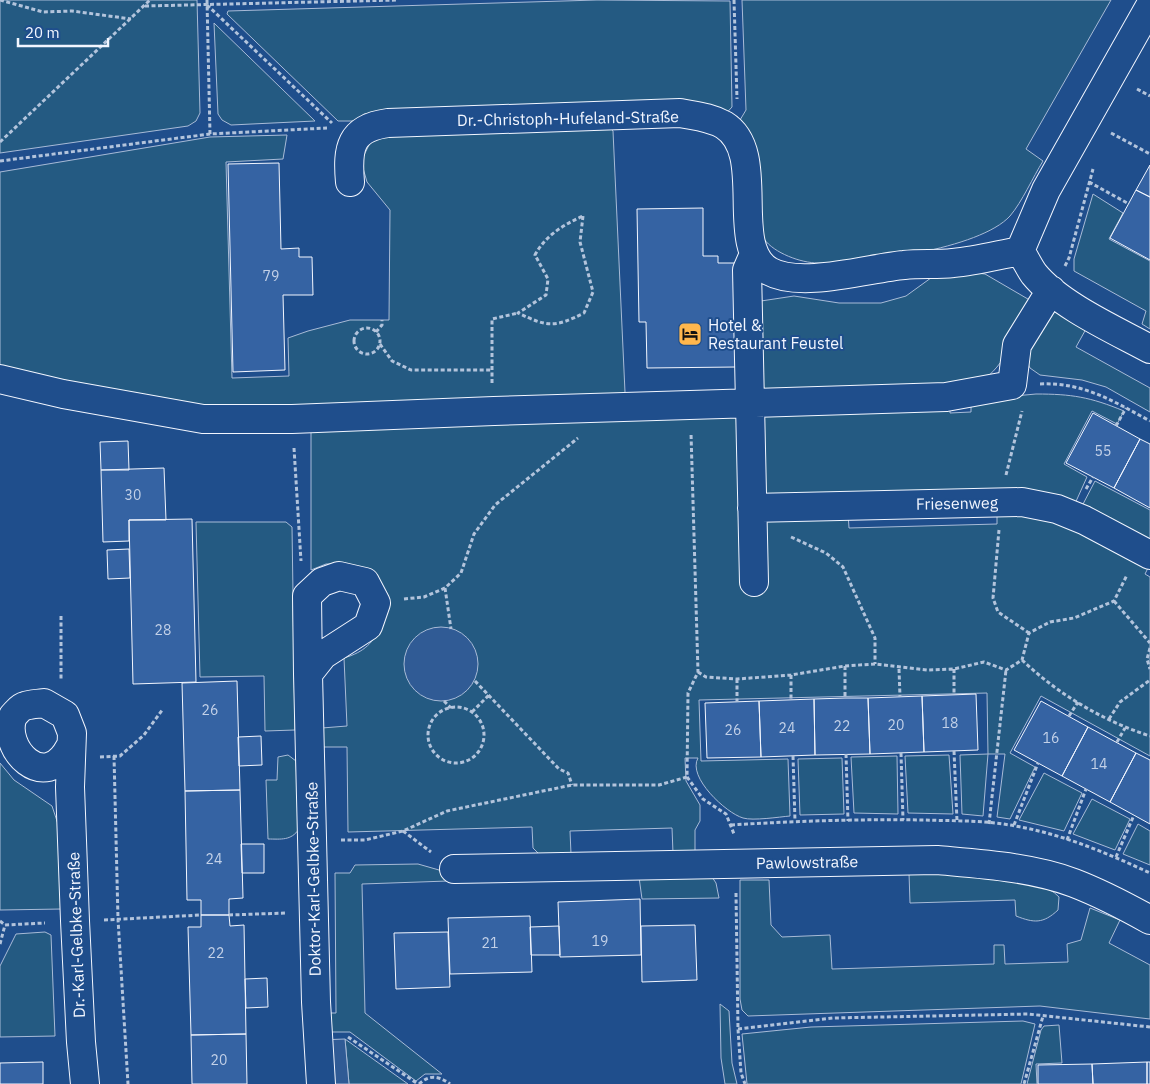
<svg xmlns="http://www.w3.org/2000/svg" width="1150" height="1084" font-family="'IBM Plex Sans',sans-serif">
  <style>
    .green { fill: #245a82; stroke: #a8bbd7 }
    .parking { fill: #305b95; stroke: #a8bbd7 }
    .building { fill: #3563a3; stroke: #f2f6ff }
    .lines { fill: none; stroke-linecap: round; stroke-linejoin: round }
    .minor-casing { stroke: #f2f6ff; stroke-width: 30 }
    .path { stroke: #b3c4dc; stroke-width: 3; stroke-dasharray: 4 2.5; stroke-linecap: butt }
    .minor { stroke: #1f4e8c; stroke-width: 28 }
    .labels { text-anchor: middle; stroke-width: 4; stroke-linejoin: round; paint-order: stroke }
    .number-label { font-size: 14px; fill: #c3d1e8 }
    .street-label { font-size: 16px; fill: #f2f6ff; stroke: #1f4e8c }
    .poi-label { font-size: 16px; fill: #f2f6ff; stroke: #1f4e8c; text-anchor: start }
  </style>
  <rect width="100%" height="100%" fill="#1f4e8c"/>
  <path class="green" d="M0,0H197L200,113L196,121L188,126L0,153Z
    M597,0L730,1L732,107L722,118L378,112L364,114L354,121H338L227,14L228,11Z
    M742,0H1111L1026,149L1043,161C1033,177 1022,202 1010,216C980,249 862,265 818,263C801,263 774,253 764,239C751,219 742,152 737,125L746,110Z
    M214,23L315,121L231,125L222,120L218,114Z
    M606,122L613,131L626,414L741,413L744,513H848L849,528L997,524V512L1057,519L1150,564L1145,574L1150,577V756L1041,696L1010,753L1035,767L1010,819L997,817L1005,754H988L983,816L962,814L960,755L988,754L987,693L699,700L701,761L788,759L790,816C779,817 753,821 743,818C726,813 687,777 698,758H685L686,781L700,805V821L695,830V852L673,853L672,828L570,831L571,854H539L533,848L532,827L348,832L347,747H322V728L347,726L344,658C364,652 374,643 382,623L342,564H326L311,570V426L293,408L171,404L0,374V172L210,137L287,135L283,159L226,162L232,378L289,376L288,338L308,331L350,320H389L390,210L367,182L361,161L374,135Z
    M1093,194L1123,213L1109,239L1150,261V329L1142,324L1146,311L1074,271V259Z
    M960,271L985,274L1033,302C1019,330 1006,366 979,383L763,396L761,301L794,296L839,303H881L906,296L935,275Z
    M1048,308L1086,329L1076,347L1150,388V412L1106,387L1082,380L1040,375L1030,368L1025,358Z
    M1036,394C1072,394 1090,397 1124,411L1117,424L1092,411L1064,464L1087,477L1073,508L767,498L759,489L758,410L950,404V413L971,412V400Z
    M1095,481L1150,510V545L1081,508Z
    M196,522H286L292,527L295,730L265,731L264,676L200,677Z
    M288,755L296,761L299,829C291,841 281,839 268,839L266,780H277L278,757Z
    M949,755L953,814L908,813L905,756Z
    M897,756L898,814L854,813L851,757Z
    M842,758L844,814L800,815L798,759Z
    M0,763L14,780L52,806L58,824L62,909L0,910Z
    M1044,773L1082,793L1064,831L1019,820Z
    M1092,799L1130,819L1115,850L1073,834Z
    M1138,824L1150,831V865L1123,854Z
    M418,864L439,870L448,881L362,884L365,1013L442,1074H425L416,1081L350,1032H324L323,1013H336L335,873H350L355,865Z
    M909,873C942,873 1038,872 1059,897L1058,910C1043,924 1034,923 1016,916L1015,900L910,903Z
    M639,877H712L716,883L719,898L642,899Z
    M740,880H769L771,925L782,937L830,935L832,969L994,964V945H1004L1005,964L1068,962L1067,944L1081,940L1090,908L1120,920L1109,943L1150,965V1019L1040,1006L748,1016L742,1010L740,999Z
    M45,932L51,935L55,1036L0,1037V966L16,934Z
    M720,1004L729,1011L732,1063L737,1084H725L721,1058Z
    M1023,1021L1035,1024L1021,1084H747L742,1034L811,1027Z
    M1059,1025L1062,1063L1036,1064L1037,1084H1027L1041,1030L1044,1026Z
    M345,1039L408,1084H349Z"/>
  <path class="parking" d="M404 664a37 37 0 1 1 74 0a37 37 0 1 1-74 0Z
    M345,1039L349,1084H321L318,1040Z"/>
  <path class="building" d="M279,163L281,249L299,248V257H312L313,295H283L285,370L233,372L228,164Z
    M1150,165V197L1136,190Z
    M1136,190L1150,197V260L1110,238Z
    M703,208V256H718V263H735L736,367L647,368L646,322H639L637,209Z
    M1093,413L1140,439L1114,488L1066,463Z
    M1140,439L1150,444V508L1114,488Z
    M128,441L129,470H101L100,442Z
    M164,468L166,520H129V541L103,542L101,470Z
    M192,519L196,682L133,684L129,520Z
    M129,549L130,578L108,579L107,550Z
    M237,681L240,790L185,791L182,683Z
    M976,694L978,750L924,752L922,696Z
    M922,696L924,752L870,754L868,698Z
    M845,698H868L870,754L815,755L814,699Z
    M814,699L815,755L761,757L759,701Z
    M759,701L761,757L707,758L705,703Z
    M1041,701L1088,727L1062,776L1014,750Z
    M1088,727L1136,753L1110,802L1062,776Z
    M261,736L262,765L239,766L238,737Z
    M1136,753L1150,760V824L1110,802Z
    M240,790L243,898L229,899V915H201V900H187L185,791Z
    M241,844H264V873H242Z
    M640,899L641,955L560,957L558,902Z
    M201,915H229L230,926L244,925L246,1034L191,1035L188,927H201Z
    M530,916L532,972L450,974L448,918Z
    M695,925L697,980L642,982L641,926Z
    M559,926L560,955H531L530,927Z
    M448,932L450,987L396,989L394,933Z
    M267,978L268,1007L246,1008L245,979Z
    M246,1034L247,1084H192L191,1035Z
    M43,1062V1084H0V1063Z
    M1147,1062H1150V1084H1147Z
    M1147,1062V1084H1093L1092,1064Z
    M1092,1064L1093,1084H1038V1065Z"/>
  <g class="lines">
    <g class="minor-casing">
      <path id="minor" d="M350,182C347,148 350,128 388,123L680,113C695,116 710,117 724,125C769,153 727,246 769,271C801,289 869,268 904,265C920,263 937,265 953,263C976,261 998,255 1020,251C1025,258 1029,267 1034,274C1059,305 1115,330 1150,349
        M1020,251L1046,190L1150,6
        M0,379L63,394L203,419H292L494,411L946,397L1012,385L1017,345L1051,290
        M752,508L1022,502L1057,509L1084,520L1150,555
        M339,576L365,582L376,603L368,626L323,655L308,674L307,596L322,582Z
        M754,582L747,270L754,254
        M308,674L316,1002L321,1084
        M70,747C45,795 0,748 13,716C17,712 20,707 25,706C31,704 38,704 44,703L65,715L72,733L70,787L75,921L81,1042L85,1084
        M454,869L937,860C981,864 1032,867 1074,883C1100,893 1125,906 1150,920"/>
    </g>
    <path class="path" d="M0,0L43,12L72,11L131,19
      M207,0L210,134
      M734,0L737,99
      M207,5L332,123
      M145,6L398,0
      M1137,89L1150,96
      M1111,133L1150,154
      M0,142L150,0
      M0,161L210,134L327,128
      M1089,182L1129,204
      M583,216L580,242L593,292L584,313C554,328 548,327 518,313L546,295L548,279L535,255C545,236 563,225 583,216Z
      M1065,266L1069,258L1093,169
      M354 341a13 13 0 1 1 26 0a13 13 0 1 1-26 0Z
      M376,332L382,325V320
      M380,344L392,361L411,370H492
      M492,383V319L518,313
      M1040,384C1083,382 1113,401 1150,421
      M1116,426L1126,408
      M294,448L301,561
      M1006,475L1022,411
      M1086,489L1093,477
      M999,530L993,598L998,612L1029,633
      M791,537L826,553L843,567L875,638V664
      M445,588L451,629
      M404,599L424,597L445,588L461,573L474,534L495,505L578,438
      M1114,601L1150,643
      M61,616V679
      M1150,648L1147,659L1150,669
      M1022,660C1058,694 1103,721 1150,736
      M845,666V698
      M899,669L900,697
      M954,669V695
      M698,672L706,677L737,679L791,675L845,666L875,664L927,670L954,669L984,662L1006,670L1022,660L1029,633L1050,622L1074,618L1114,601L1127,575
      M791,675V700
      M737,679V702
      M475,681L559,769L568,773L572,785
      M444,701L451,708
      M428 735a28 28 0 1 1 56 0a28 28 0 1 1-56 0Z
      M472,712L489,695
      M1069,716L1078,702
      M1109,719L1120,702L1150,680
      M1117,742L1125,728
      M954,751L957,821
      M901,753L903,820
      M846,754L848,821
      M114,756L118,919L128,1084
      M793,756L795,821
      M100,757L120,756L144,735L163,709
      M687,777L703,799L726,814L734,834
      M989,824L1006,670
      M731,825C795,821 859,819 924,820C953,821 985,820 1015,826C1062,834 1107,853 1150,873
      M1014,825L1038,763
      M403,831L431,852
      M341,840H365L403,831L447,811L572,785H659L687,777L688,693L698,672L691,433
      M1067,840L1086,789
      M1116,857L1134,815
      M736,893L738,1029L741,1073L745,1084
      M229,915L286,913
      M104,920L201,915
      M0,921L5,925L45,923
      M0,944L5,925
      M738,1029L833,1018L1028,1014L1150,1027
      M348,1037L418,1084
      M419,1084C430,1074 439,1076 450,1084
      M1024,1084L1043,1016"/>
    <use href="#minor" class="minor"/>
  </g>
  <defs>
    <g id="hotel-square" transform="scale(1.25)"><rect x="-9" y="-9" width="18" height="18" rx="4" fill="#ffb74d" stroke="#1f4e8c"/><path d="M-6-4.5h1.5V1H6V5H4.5V3h-9V5H-6ZM-4 0a1.8 1.8 0 1 1 3.6 0ZM.5 0V-2.5h3Q6-2.5 6 0Z" fill="#111"/></g>
  </defs>
  <g fill-rule="evenodd">
    <use href="#hotel-square" x="690" y="334"/>
  </g>
  <g class="labels">
    <g class="number-label">
      <text x="271" y="281">79</text>
      <text x="1103" y="456">55</text>
      <text x="133" y="500">30</text>
      <text x="163" y="635">28</text>
      <text x="210" y="715">26</text>
      <text x="950" y="728">18</text>
      <text x="896" y="730">20</text>
      <text x="842" y="731">22</text>
      <text x="787" y="733">24</text>
      <text x="733" y="735">26</text>
      <text x="1051" y="743">16</text>
      <text x="1099" y="769">14</text>
      <text x="214" y="864">24</text>
      <text x="600" y="946">19</text>
      <text x="490" y="948">21</text>
      <text x="216" y="958">22</text>
      <text x="219" y="1065">20</text>
    </g>
    <g class="street-label">
      <text transform="translate(568 118) rotate(-1)" y="6">Dr.-Christoph-Hufeland-Straße</text>
      <text transform="translate(957 503) rotate(-1)" y="6">Friesenweg</text>
      <text transform="translate(807 862) rotate(-1)" y="6">Pawlowstraße</text>
      <text transform="translate(313 879) rotate(-91)" y="6">Doktor-Karl-Gelbke-Straße</text>
      <text transform="translate(76 935) rotate(-92)" y="6">Dr.-Karl-Gelbke-Straße</text>
    </g>
    <g class="poi-label">
      <text x="708" y="331">Hotel &amp;<tspan x="708" dy="18">Restaurant Feustel</tspan></text>
    </g>
  </g>
  <path d="M18 38v8h90v-8" fill="none" stroke="#f2f6ff" stroke-width="2.5"/>
  <text x="25" y="38" font-size="15" fill="#f2f6ff" stroke="#1f4e8c" stroke-width="4" paint-order="stroke">20 m</text>
</svg>
